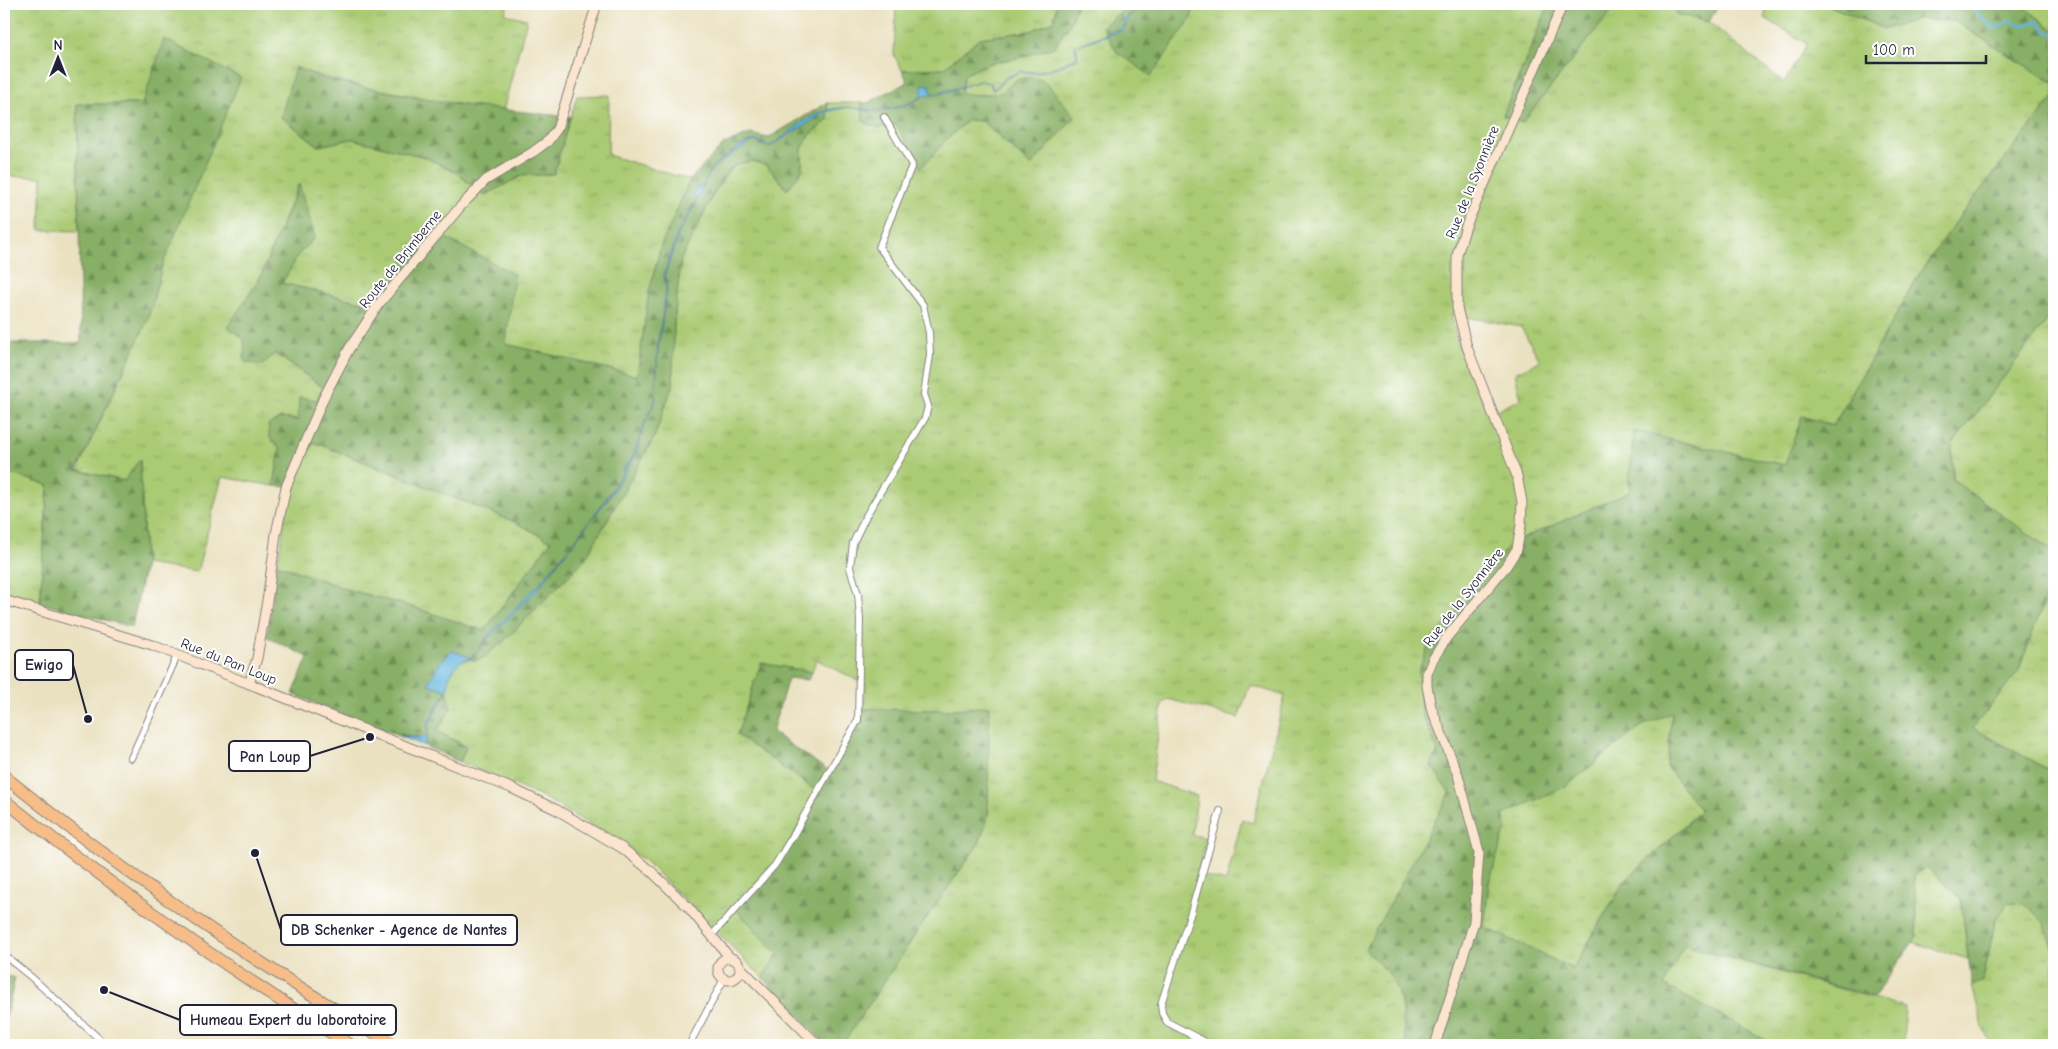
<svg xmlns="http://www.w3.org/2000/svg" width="2058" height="1049" font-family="'Comic Neue',sans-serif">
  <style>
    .grass { fill: url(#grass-tufts); stroke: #667657; fill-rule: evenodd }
    .forest { fill: url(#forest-firs); stroke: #546850; fill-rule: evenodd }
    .water { fill: #64b5df; stroke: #436c8d }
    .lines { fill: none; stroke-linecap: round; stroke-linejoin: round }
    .stream { stroke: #64b5df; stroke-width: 2.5 }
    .street-casing { stroke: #86827e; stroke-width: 8 }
    .secondary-casing { stroke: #86827e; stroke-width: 11 }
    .highway-casing { stroke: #86827e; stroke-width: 13 }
    .street { stroke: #fff; stroke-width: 6 }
    .secondary { stroke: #fce5cf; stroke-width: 9 }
    .highway { stroke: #f7bd88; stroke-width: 11 }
    .labels { text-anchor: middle; stroke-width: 4; stroke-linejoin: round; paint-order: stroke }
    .street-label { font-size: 14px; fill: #22223b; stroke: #fff }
    .leader { fill: none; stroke: #22223b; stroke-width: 2 }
    .callout-dot { fill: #22223b; stroke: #fff; stroke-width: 2 }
    .callout { fill: #fff; stroke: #22223b; stroke-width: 2 }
    .callout-label { font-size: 15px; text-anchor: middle; font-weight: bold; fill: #22223b }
  </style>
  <defs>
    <pattern id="grass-tufts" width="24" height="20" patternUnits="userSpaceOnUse" patternTransform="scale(1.25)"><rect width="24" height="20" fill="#aacb73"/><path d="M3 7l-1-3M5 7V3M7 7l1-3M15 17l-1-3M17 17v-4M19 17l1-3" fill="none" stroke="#92ae64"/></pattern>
    <pattern id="forest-firs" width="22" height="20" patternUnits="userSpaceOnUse" patternTransform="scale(1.25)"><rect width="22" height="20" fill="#87af65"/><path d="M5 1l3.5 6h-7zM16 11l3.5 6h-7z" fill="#6e8e54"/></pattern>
  </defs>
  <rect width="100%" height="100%" fill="#fff"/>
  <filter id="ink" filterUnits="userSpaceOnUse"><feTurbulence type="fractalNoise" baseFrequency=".02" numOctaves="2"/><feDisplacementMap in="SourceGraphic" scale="10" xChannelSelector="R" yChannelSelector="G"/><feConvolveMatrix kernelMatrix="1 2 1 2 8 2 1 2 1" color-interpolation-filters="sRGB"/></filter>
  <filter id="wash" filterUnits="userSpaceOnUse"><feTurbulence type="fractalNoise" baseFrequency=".0096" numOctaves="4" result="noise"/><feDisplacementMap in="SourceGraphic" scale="20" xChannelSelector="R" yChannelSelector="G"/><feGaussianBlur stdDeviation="1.12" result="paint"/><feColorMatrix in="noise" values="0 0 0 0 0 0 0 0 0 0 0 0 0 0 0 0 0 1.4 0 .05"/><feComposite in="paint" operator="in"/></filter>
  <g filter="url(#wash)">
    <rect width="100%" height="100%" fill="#eae1c0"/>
    <path class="grass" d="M4,4H508L505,14L527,19L503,111C466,106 430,99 393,92C358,86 329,80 296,68L281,117L319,146L352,139L425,157L457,173L484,196L521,176L553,174L577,96L609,95L608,155L690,180L661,246L649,292L638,376L506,344L370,304L282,283L298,255L315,237L298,185L260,278L228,327L274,353L324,388L316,400L298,420L281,418L270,438L280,449L274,486L222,477L197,572L145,564L140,460L125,481L77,470L148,319L162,266L142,104H77L79,231L40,230L42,177L4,176Z
      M896,4H1057L1054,21L1031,31L980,38L944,68L902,70L894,55Z
      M1077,4H1130L1102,27L1190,20L1195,4H1549L1503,115L1522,123L1617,4H1681L1676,14L1709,22L1784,83L1807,44L1765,18L1766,5L1763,4H1825L1885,29L1917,19L1954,21L2054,83V97L1961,215L1921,271L1833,426L1802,416L1785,465L1634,432L1629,482L1631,491L1510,544L1468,598L1430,642L1422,713L1438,751L1431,765L1450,793L1366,949L1391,976L1401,1001L1406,1045H842L919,929L979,843L988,817V706L945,710L865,709L862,708L866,685L816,659L812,672L761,663L737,735L819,793L777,865L737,910L778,954L763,978L644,860L611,837L544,798L460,762L466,746L437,731L451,708L447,691L449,677L456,666L461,661L483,658L507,638L585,559L654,438L673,384L674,322L681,259L715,191L729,170L738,164L753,161L768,166L787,190L802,170V148L811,134L828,120L827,103H861L864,122L878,128L896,124L948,138L968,120L982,121L1031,166L1075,116L1017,79L1002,93L977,95L961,93L964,74L987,64L1025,56L1069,26ZM1451,314L1521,327L1540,361L1515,373L1521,399L1488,414L1457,339ZM1250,685L1285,696L1253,823L1242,819L1226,882L1197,874L1207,838L1192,835L1197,796L1152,781L1162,704L1168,699L1238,718Z
      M2020,4L2054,5V30Z
      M2054,311V552L1953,480L1952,445Z
      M314,442L515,522L551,541L484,631L416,608L346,589L277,564L291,487Z
      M4,472L48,485L40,603L4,593Z
      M2054,575V767L2051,771L1972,728L2018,672Z
      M1672,712L1667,767L1701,810L1624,882L1573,969L1484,927L1489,882L1506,828L1503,815L1566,786L1641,726Z
      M1927,867L1961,899L1968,959L1912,942L1917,936L1914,875Z
      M2008,903L2025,904L2045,922L2054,950V1045H1990L1983,1027L1972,986L1983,981L1995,921Z
      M1684,945L1905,1007L1903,1045H1775L1663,985Z"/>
    <path class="forest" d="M1052,4H1077L1069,26L1054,47L1025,56L987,64L964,75L961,93L977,95L1002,93L1017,79L1033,77L1046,82L1075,117L1031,166L982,121L968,120L948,138L921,168L896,124L878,128L864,122L861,103H867L908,82L902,70L944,68L980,38L1031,31L1054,21L1057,5Z
      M1130,4H1195L1190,20L1151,76L1117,52L1102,27Z
      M1549,4H1617L1522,123L1503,116Z
      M1681,4H1719L1709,22L1675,14Z
      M1825,4H2020L2054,30V83L1954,21L1917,19L1885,29Z
      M164,39L241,78L162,266L148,319L77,470L124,481L140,459L145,564L132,627L40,603L48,485L4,472V343H81L77,104H142Z
      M295,67L325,79L443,103L570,117L554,174L521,176L484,196L457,173L425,157L352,139L319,146L281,117Z
      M2054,97V311L1952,445L1953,480L2054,552V575L2018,672L1973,728L2050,771L2054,767V950L2044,922L2025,904L2008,903L1995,921L1983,981L1972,986L1961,899L1927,867L1914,875L1917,936L1874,997L1684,945L1664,985L1775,1045H1406L1401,1001L1391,976L1365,949L1450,793L1431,765L1438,751L1422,713L1418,672L1430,642L1468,598L1510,544L1631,491L1629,482L1634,431L1785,465L1802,416L1833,426L1921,271L1961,215ZM1672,713L1667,767L1701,811L1624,882L1573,969L1484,927L1489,882L1506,828L1503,815L1566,786L1641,726Z
      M827,103L828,120L811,134L802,148V170L787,190L768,166L753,161L738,164L729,170L715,191L681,259L674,322L673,384L654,438L585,559L507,638L483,658L474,661L472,658L440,662L451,708L437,731L466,747L460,762L425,746L427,736C402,744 321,705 293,694L308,657L267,637L277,564L346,589L416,608L484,631L551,541L515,522L314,442L291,487L274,486L280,449L270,438L268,425L281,418L298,420L299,397L316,400L324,388L275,353L263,365L245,362L244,339L228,327L260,278L299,184L315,237L298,255L282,283L370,304L429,229L514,274L506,344L637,376L649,292L661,246L690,180L724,144L751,134L768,138Z
      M761,663L812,672L808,680L788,678L772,732L830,772L861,721L862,708L865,709L945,710L989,706L988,817L979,843L919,929L842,1045H826L763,978L778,954L737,910L777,865L819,793L737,735Z
      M4,975L15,978L4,1026Z"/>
    <path class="water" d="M1140,4H1142L1127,19L1126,26L1122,30L1076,46L1078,58L1058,67L1038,73L1020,72L1007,78L993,91L990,83L981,81L936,95H926L903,107L877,111L849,107L826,112L771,146L768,147L753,141L712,167L695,204L679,233L665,275L667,291L658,350L655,402L644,424L638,447L630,464L606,501L536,591L487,639L472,658L461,661L456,666L449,677L448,689L429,723L425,746L397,735L420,738L427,736L428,722L447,690L428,684L440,662L452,651L472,658L488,636L539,584L570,547L606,499L633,456L644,425L655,402L658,343L666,291L664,275L677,235L697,198L693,196L698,186L702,188L714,165L741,146L754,140L768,146L772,145C790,133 810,113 832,109C851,105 853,109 870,111C883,112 912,104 922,96V84L930,85L931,93L935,94L980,81L991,83L993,89L1007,77L1019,71L1038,72L1058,66L1077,57L1075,46L1123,27L1125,18L1132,14Z"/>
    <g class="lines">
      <path class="stream" d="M1929,4L1945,6L1950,4
        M1967,4L1991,26L1996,28L2009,21L2023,25L2037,21L2047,32L2054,34"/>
    </g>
  </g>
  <g filter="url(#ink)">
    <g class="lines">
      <g class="street-casing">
        <path id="street" d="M131,758L178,654
          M712,935L775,865L795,832L858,720L860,619L858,594L850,568L853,543L867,514L925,418L928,406L924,394L930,355L929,333L923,305L879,247L912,165L884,117
          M4,955L31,977L106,1045
          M689,1045L724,979
          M1211,1045L1167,1022L1162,1013L1161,1004L1191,912L1220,811"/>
      </g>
      <g class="secondary-casing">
        <path id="secondary" d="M4,600L152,645L511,788L557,810L622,848L652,872L688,907L731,959
          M249,684L257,658L268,595L276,534L286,487L324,397L349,349L378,305L460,207L486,180L533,152L548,141L557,129L597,4
          M718 969a11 11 0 1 1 22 0a11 11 0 1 1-22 0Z
          M739,966L818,1045
          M1435,1045L1474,922L1479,852L1458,775L1431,707L1427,686V674L1433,659L1447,637L1507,565L1517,549L1521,525L1522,502L1517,476L1467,347L1457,308V255L1466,226L1563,4"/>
      </g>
      <g class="highway-casing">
        <path id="highway" d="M4,776C127,876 258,965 395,1045
          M4,800C115,889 230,971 351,1045"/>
      </g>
      <use href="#street" class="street"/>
      <use href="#secondary" class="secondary"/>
      <use href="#highway" class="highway"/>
    </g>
  </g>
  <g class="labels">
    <g class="street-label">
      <text transform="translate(1472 182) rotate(-68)" y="5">Rue de la Syonnière</text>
      <text transform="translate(400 259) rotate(-51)" y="5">Route de Brimberne</text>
      <text transform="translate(1463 597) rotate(-52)" y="5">Rue de la Syonnière</text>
      <text transform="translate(229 661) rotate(22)" y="5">Rue du Pan Loup</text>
    </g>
  </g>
  <path class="leader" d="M88 719L73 665M370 737L310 756M255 853L281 930M104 990L180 1020"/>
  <g class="callout-dot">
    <circle cx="88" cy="719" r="5"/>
    <circle cx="370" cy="737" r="5"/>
    <circle cx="255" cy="853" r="5"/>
    <circle cx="104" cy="990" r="5"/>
  </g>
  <g class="callout">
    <rect x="15" y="650" width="58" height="30" rx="5"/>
    <rect x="229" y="741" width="81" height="30" rx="5"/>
    <rect x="281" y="915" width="236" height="30" rx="5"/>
    <rect x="180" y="1005" width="216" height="30" rx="5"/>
  </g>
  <g class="callout-label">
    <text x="44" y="670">Ewigo</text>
    <text x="270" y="762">Pan Loup</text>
    <text x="399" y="935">DB Schenker - Agence de Nantes</text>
    <text x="288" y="1025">Humeau Expert du laboratoire</text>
  </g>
  <rect width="2058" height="1049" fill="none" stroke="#fff" stroke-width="20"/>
  <g transform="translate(58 58)" stroke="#ffffff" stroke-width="4" paint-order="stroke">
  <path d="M0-4L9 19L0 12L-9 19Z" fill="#22223b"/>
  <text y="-8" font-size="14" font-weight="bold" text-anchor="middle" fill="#22223b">N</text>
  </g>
  <path d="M1866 55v8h120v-8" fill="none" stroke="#22223b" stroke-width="2.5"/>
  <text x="1873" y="55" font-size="15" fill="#22223b" stroke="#ffffff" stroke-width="4" paint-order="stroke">100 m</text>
</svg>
